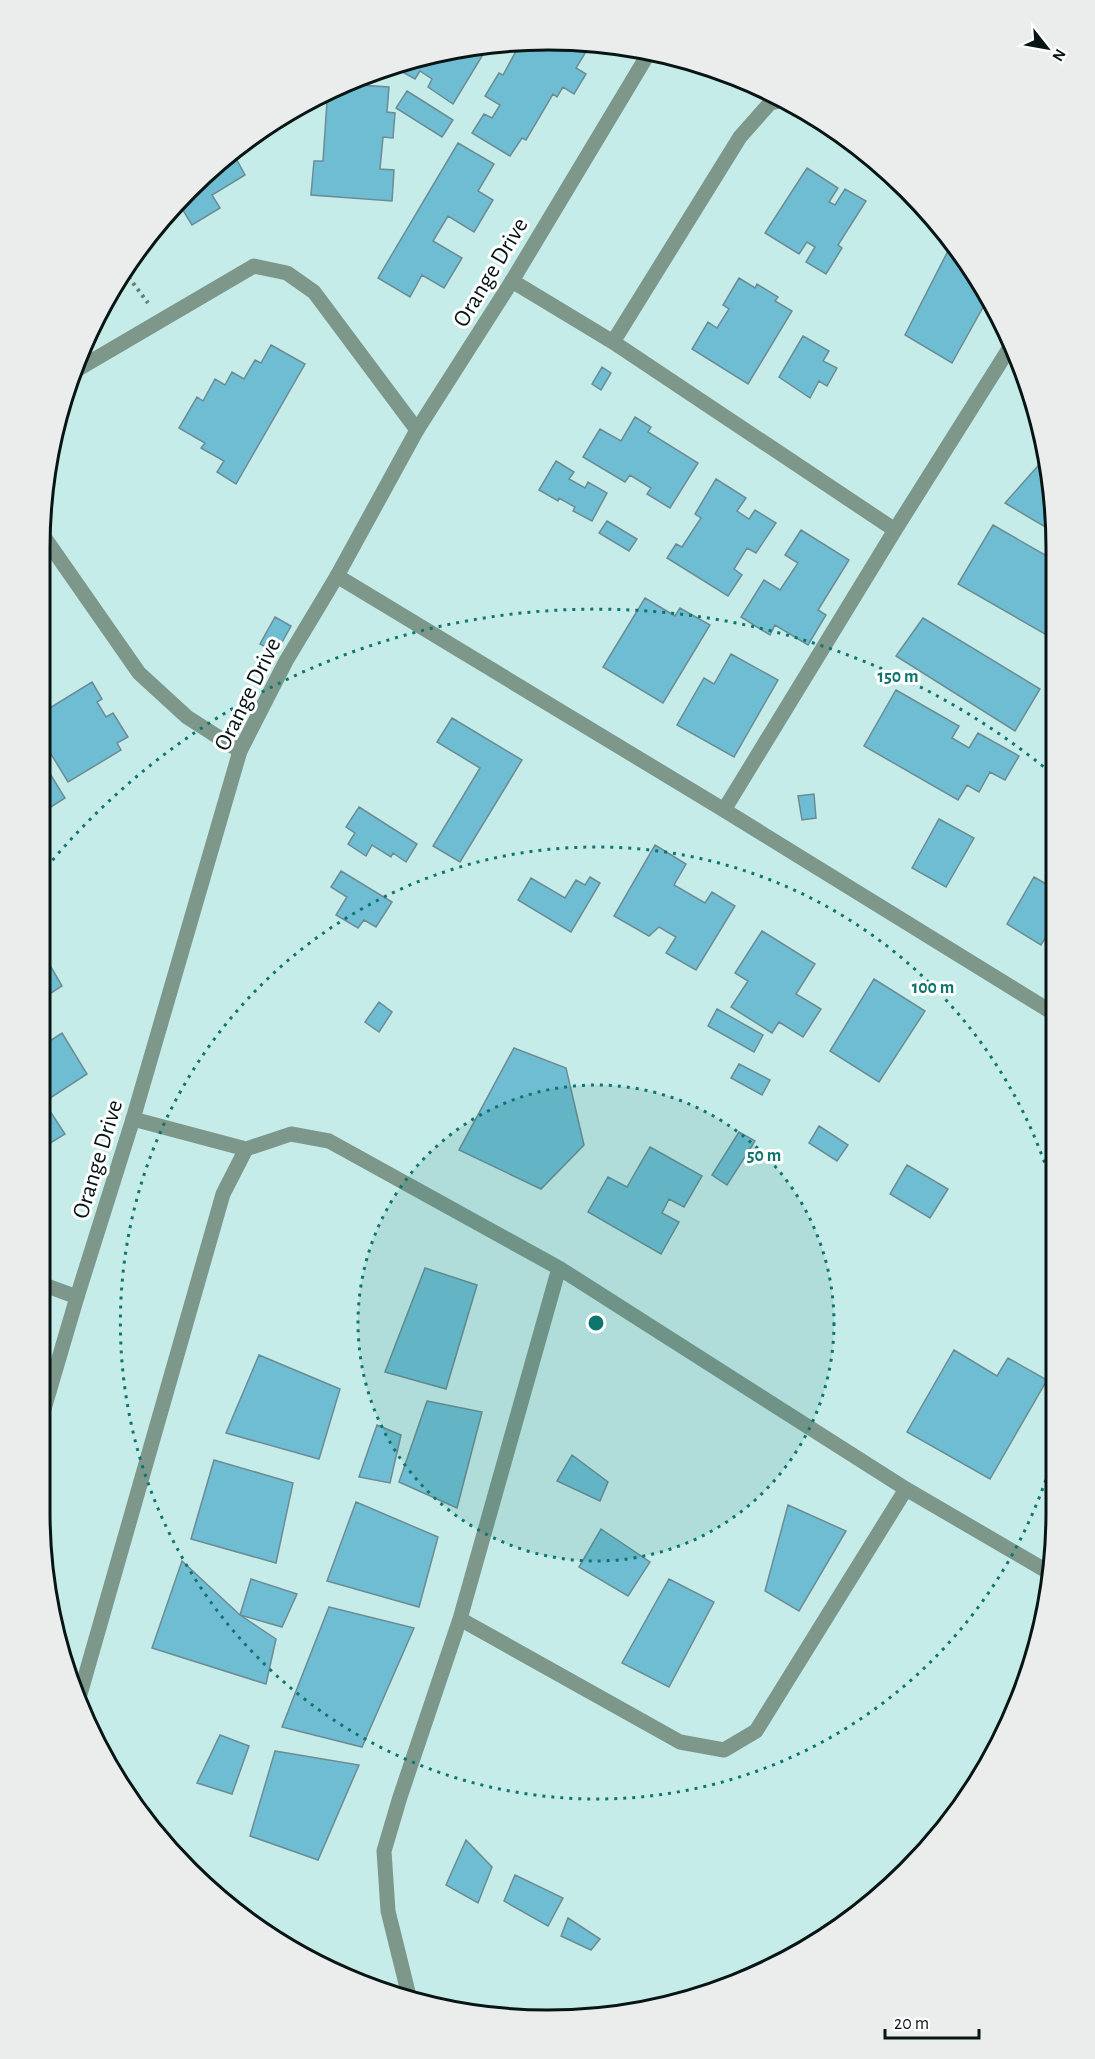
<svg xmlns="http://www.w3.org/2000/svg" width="1095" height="2059" font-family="'Alegreya Sans',sans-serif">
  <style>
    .building { fill: #6fbdd2; stroke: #6b8c95; stroke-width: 1.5 }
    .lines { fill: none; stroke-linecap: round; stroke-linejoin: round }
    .path { stroke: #66807e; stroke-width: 4; stroke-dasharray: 3 4.5; stroke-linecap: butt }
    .minor { stroke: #7d988b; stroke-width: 15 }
    .tertiary { stroke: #7d988b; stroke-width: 15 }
    .ring { fill: none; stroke: #0f766e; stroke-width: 3; stroke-dasharray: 3 6 }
    .labels { text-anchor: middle; stroke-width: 6; stroke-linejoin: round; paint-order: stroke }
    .street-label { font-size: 24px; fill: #071514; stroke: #fff }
    .rim { fill: none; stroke: #071514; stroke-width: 3 }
    .centre { fill: #0f766e; stroke: #fff; stroke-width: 3 }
    .ring-label { font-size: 18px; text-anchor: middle; font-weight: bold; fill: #0f766e; stroke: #fff; stroke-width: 6; stroke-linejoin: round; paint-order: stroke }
  </style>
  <rect width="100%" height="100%" fill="#c6ece9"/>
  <path class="building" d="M581,40L590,45L576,68L586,74L574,94L563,87L557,97L553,94L526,140L522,138L510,156L472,133L484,114L492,118L500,105L485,96L499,73L503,75L521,42Z
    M481,43H490L453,104L428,87L432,79L420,71L415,79L390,65Z
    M345,84L389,87L387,112L395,113L393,138L383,137L380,169L394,170L392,201L311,195L314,161H323L327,101L310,99Z
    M407,91L453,120L442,137L396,108Z
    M277,119L281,126L249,146L246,141Z
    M458,143L494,164L478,191L493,200L474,232L448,216L433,241L462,258L444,288L422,275L410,297L378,278Z
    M232,151L245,175L212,195L220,208L192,225L178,202L212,165Z
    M807,168L838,188L829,202L835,205L845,189L866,201L838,245L842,248L826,274L806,262L815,247L807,242L799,254L765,233Z
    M951,245L959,251L987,300L952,363L905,335Z
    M739,278L755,288L757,284L778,297L775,301L792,311L748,384L692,349L708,322L717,328L729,309L723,305Z
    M92,322L99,334L83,344Z
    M803,336L829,351L823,361L837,368L827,386L819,381L810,398L779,377Z
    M271,345L305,364L236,484L217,472L224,461L201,448L205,443L179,428L197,397L203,401L215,379L225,385L232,372L244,379L255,360L261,363Z
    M602,367L611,373L601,390L592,384Z
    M635,417L651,427L648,432L698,463L670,508L647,494L651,488L630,475L625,482L583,457L600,429L621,441Z
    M1045,458L1052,481V531L1005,503Z
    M556,461L574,472L569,479L585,488L588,482L607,493L592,521L573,511L575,507L559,498L558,501L539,490Z
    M716,479L746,498L737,511L749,519L755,510L776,523L756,553L747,548L734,569L742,575L728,596L667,558L676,544L682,547L701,518L695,514Z
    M607,521L637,539L629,551L599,533Z
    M993,525L1052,559V638L958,584Z
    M801,530L849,560L818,610L826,615L808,645L775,625L770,635L741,617L764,580L780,590L798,563L785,555Z
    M645,598L675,616L680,608L710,625L663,703L603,667Z
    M275,617L291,626L276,653L260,644Z
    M923,618L1040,689L1015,731L896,656Z
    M731,654L778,680L734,757L677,725L704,678L714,684Z
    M92,682L102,699L97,702L106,717L113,713L128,737L117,743L121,750L68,782L51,754L44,758L40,751V714Z
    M896,690L959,726L952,738L969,748L978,733L1019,756L1005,780L990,772L979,792L967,785L958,800L864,746Z
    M452,718L522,760L460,862L433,846L480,768L437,742Z
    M44,764L65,798L40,814V767Z
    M814,794L816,818L802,820L798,796Z
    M359,807L417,844L406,862L393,853L391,857L372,845L366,856L348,844L355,833L346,827Z
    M939,819L974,838L946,887L912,868Z
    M655,845L686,864L674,885L705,903L712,892L735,906L696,970L666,953L676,937L659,927L649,936L614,916Z
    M341,871L392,902L376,927L364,920L358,928L336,915L347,897L331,887Z
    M590,877L600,883L571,932L518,900L531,878L565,898L576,880L585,885Z
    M1034,877L1053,888V934L1049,932L1041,945L1007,924Z
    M762,931L815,964L796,994L821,1009L803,1037L779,1022L772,1033L731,1007L748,981L735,973Z
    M40,948L62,986L40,1000Z
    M874,979L925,1011L879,1082L830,1051Z
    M379,1002L392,1012L379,1032L365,1022Z
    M717,1009L763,1035L754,1052L708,1026Z
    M62,1033L87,1074L44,1102L65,1134L39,1150V1048Z
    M514,1048L566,1068L584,1145L541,1189L459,1150Z
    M739,1064L770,1080L762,1095L731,1078Z
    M819,1126L848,1145L837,1161L809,1143Z
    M739,1132L755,1141L727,1185L712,1175Z
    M650,1147L702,1176L684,1207L669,1199L662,1213L679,1222L661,1254L588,1212L608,1177L627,1187Z
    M907,1165L948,1189L930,1218L890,1194Z
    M425,1268L477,1285L446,1389L385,1372Z
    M954,1350L997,1376L1008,1358L1047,1380L990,1479L907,1432Z
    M259,1355L340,1389L319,1459L226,1433Z
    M427,1401L482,1412L457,1508L399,1482Z
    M377,1425L401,1435L390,1483L359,1477Z
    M572,1455L608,1482L600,1501L557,1481Z
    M214,1460L293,1483L276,1563L191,1539Z
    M356,1502L438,1537L419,1607L327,1581Z
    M788,1505L846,1531L799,1611L765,1591Z
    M601,1529L650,1562L628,1596L579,1567Z
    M182,1561L240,1615L276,1639L266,1684L152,1648Z
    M251,1579L297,1594L282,1627L240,1615Z
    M669,1579L714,1602L669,1687L622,1663Z
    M329,1607L414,1628L362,1747L282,1727Z
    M220,1735L249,1746L232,1794L197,1783Z
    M275,1751L359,1765L318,1860L250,1836Z
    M466,1840L492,1867L478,1903L446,1885Z
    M515,1875L563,1898L548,1926L504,1901Z
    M568,1918L600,1939L591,1950L561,1936Z"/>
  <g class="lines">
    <path class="path" d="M124,271L148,303"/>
    <path class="minor" d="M512,281L613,342L895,530
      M613,342L740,137L770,103L786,100
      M73,372L254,266L287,273L314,292L417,430
      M40,531L139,673L187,717L240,751
      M337,576L724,810L1053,1013
      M724,810L895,530L1012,344
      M133,1119L246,1149
      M39,1283L77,1297
      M460,1619L680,1742L724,1750L756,1731L906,1489
      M79,1698L223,1194L246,1149L291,1134L329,1141L559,1268L906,1489L1050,1573
      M410,2000L388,1911L384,1851L400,1797L460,1619L559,1268"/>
    <path class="tertiary" d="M39,1426L77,1297L133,1119L240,751L286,661L337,576L417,430L512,281L650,51"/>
  </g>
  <circle cx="596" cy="1323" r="238" fill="#0f766e" fill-opacity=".12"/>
  <g class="ring">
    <circle cx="596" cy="1323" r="238"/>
    <path d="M1054 1454A476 476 0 1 1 1054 1192"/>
    <path d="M41 874A714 714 0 0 1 1050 772"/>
  </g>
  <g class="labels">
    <g class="street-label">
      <text transform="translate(490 272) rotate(-59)" y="8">Orange Drive</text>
      <text transform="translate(247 694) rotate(-64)" y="8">Orange Drive</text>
      <text transform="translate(97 1159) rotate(-73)" y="8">Orange Drive</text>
    </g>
  </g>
  <path d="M0 0H1095V2059H0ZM548 50H548A498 498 0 0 1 1046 548V1512A498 498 0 0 1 548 2010H548A498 498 0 0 1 50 1512V548A498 498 0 0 1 548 50Z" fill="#ebecec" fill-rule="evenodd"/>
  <path class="rim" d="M548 50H548A498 498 0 0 1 1046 548V1512A498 498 0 0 1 548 2010H548A498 498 0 0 1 50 1512V548A498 498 0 0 1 548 50Z"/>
  <circle cx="596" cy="1323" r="9" class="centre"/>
  <g class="ring-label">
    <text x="898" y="682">150 m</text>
    <text x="933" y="993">100 m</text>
    <text x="764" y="1161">50 m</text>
  </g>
  <g transform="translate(1047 48) rotate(121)" stroke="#ffffff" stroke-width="4.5" paint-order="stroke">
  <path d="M0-4.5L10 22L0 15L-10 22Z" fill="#071514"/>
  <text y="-9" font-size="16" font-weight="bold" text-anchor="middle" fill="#071514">N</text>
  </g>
  <path d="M885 2029v9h94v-9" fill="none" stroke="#071514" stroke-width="3"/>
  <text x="894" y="2029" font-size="18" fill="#071514" stroke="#ffffff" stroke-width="4.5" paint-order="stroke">20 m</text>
</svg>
